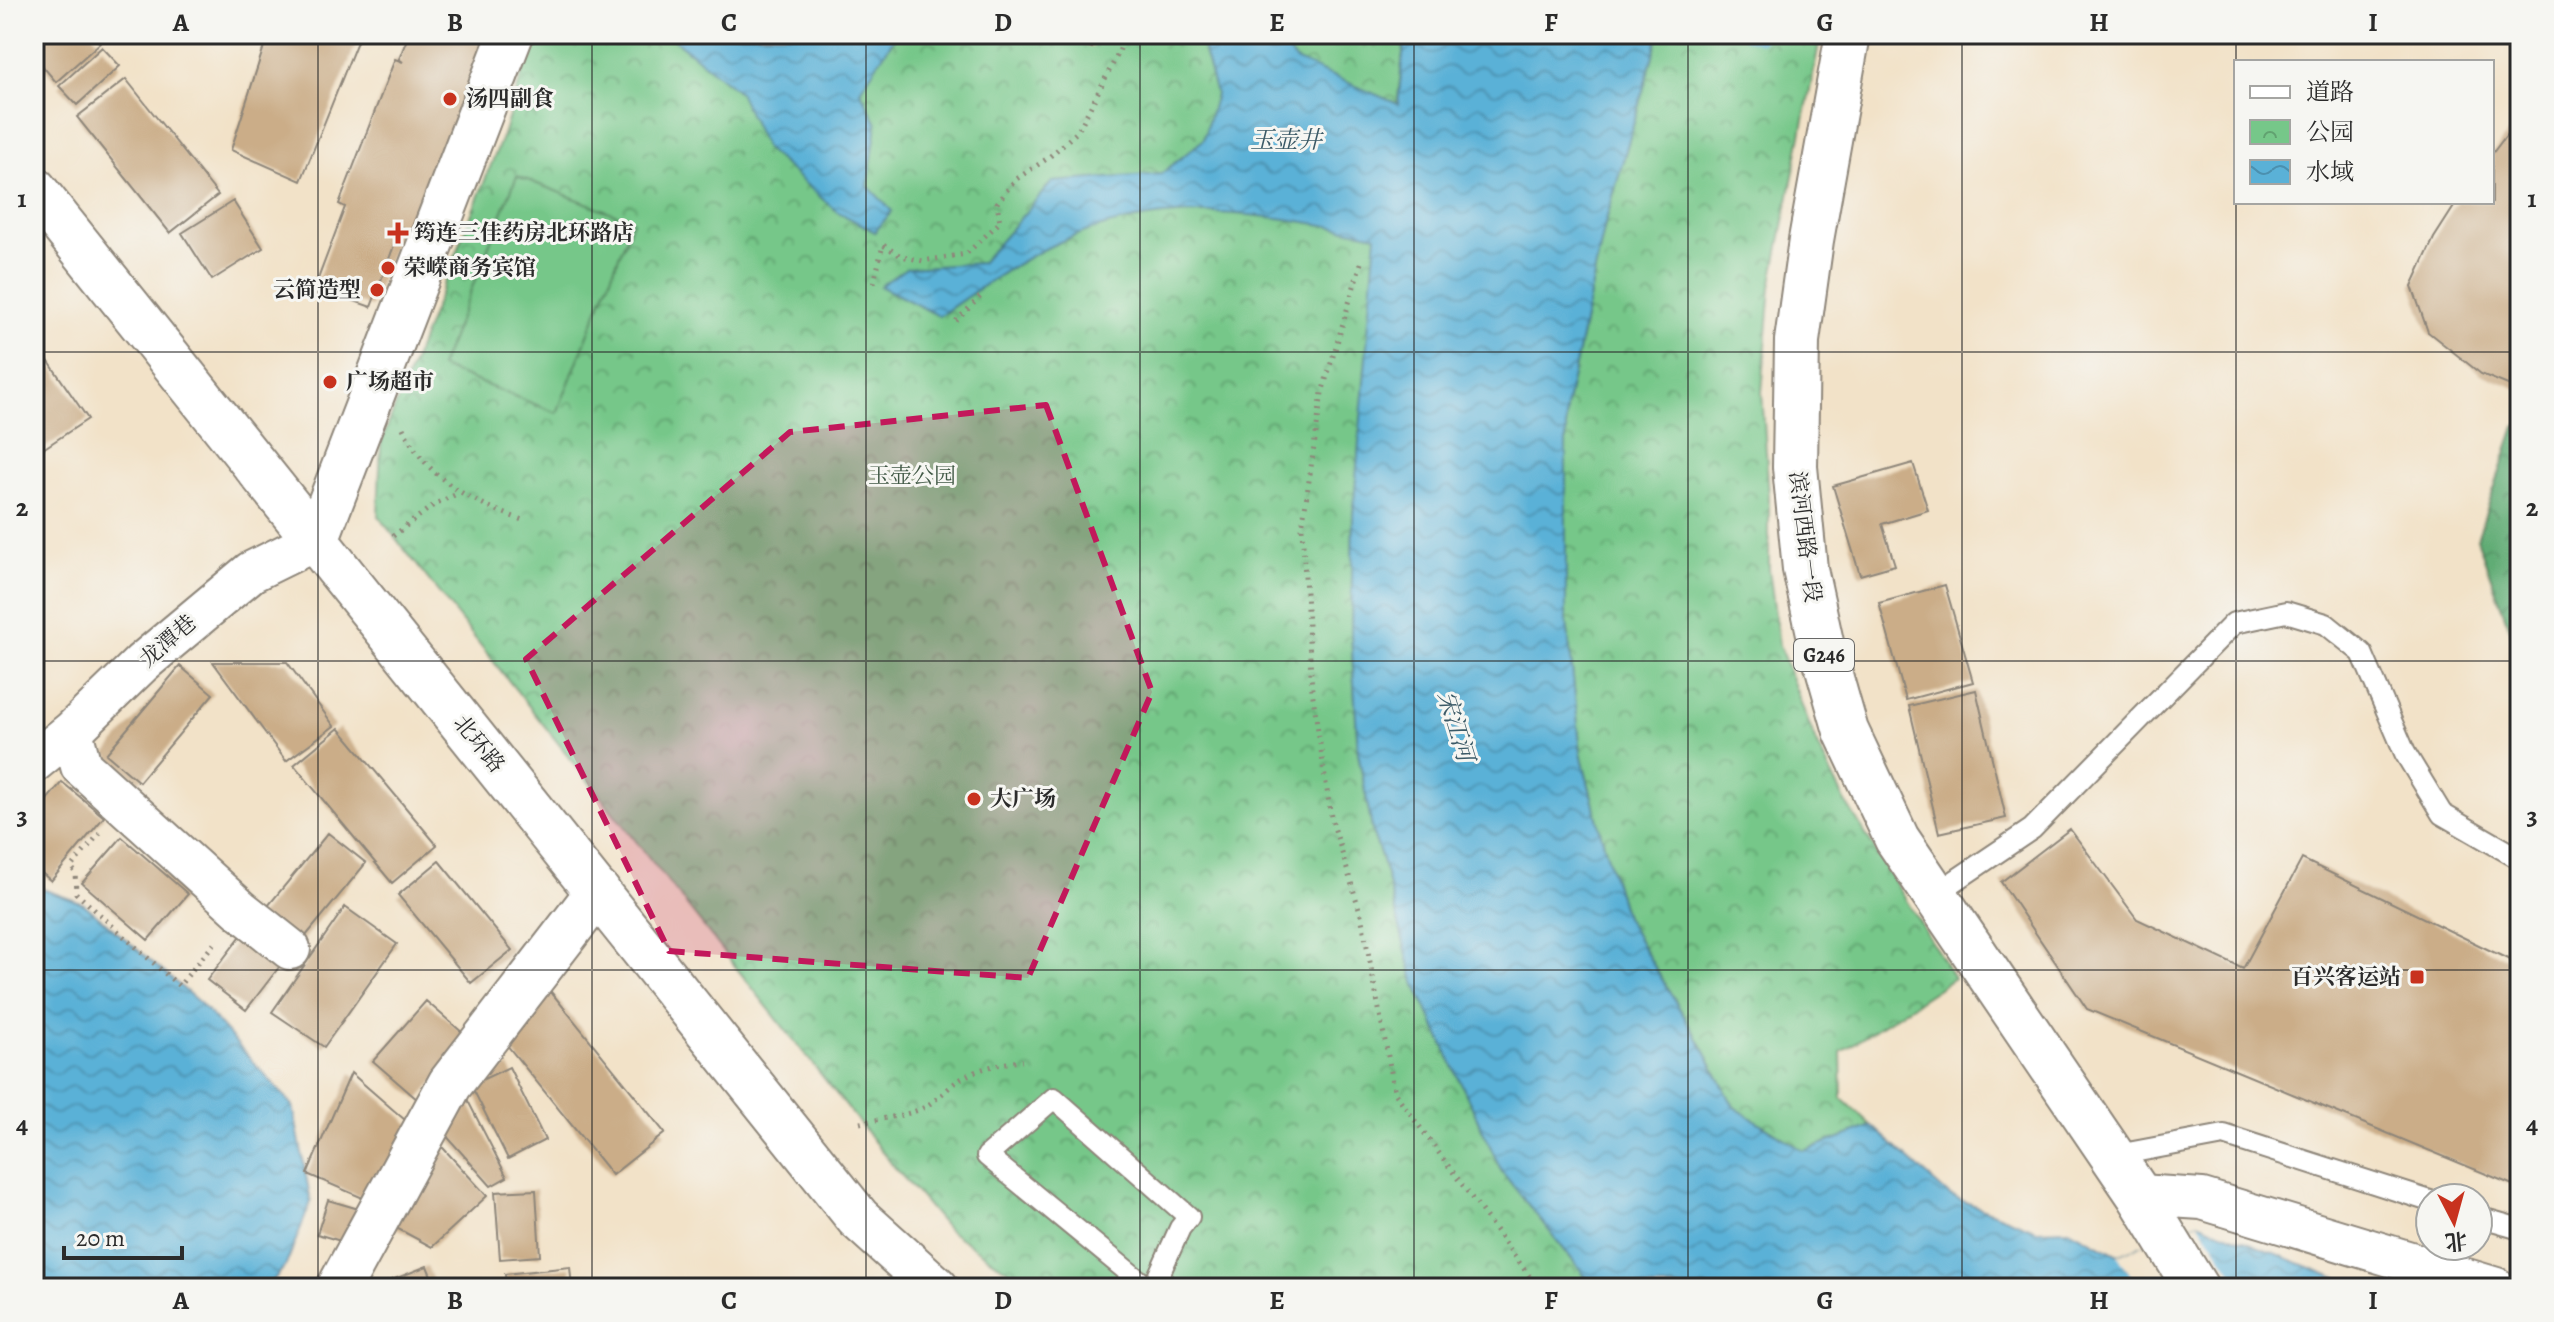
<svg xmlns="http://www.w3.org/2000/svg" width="2554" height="1322" font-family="Alegreya,'Noto Serif SC',serif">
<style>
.forest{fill:url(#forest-crowns);stroke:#466c50;stroke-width:2}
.park{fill:url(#park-crowns);stroke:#50795a;stroke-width:2}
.pitch{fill:#76c789;stroke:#50795a;stroke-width:2}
.water{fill:url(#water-waves);stroke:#426e81;stroke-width:2}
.pier{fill:#f2e2c8}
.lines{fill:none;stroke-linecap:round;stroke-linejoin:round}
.stream{stroke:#5ab1d7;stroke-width:12}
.building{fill:#cbad88}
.service-casing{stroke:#8e867a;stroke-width:24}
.minor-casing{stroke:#8e867a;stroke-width:44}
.tertiary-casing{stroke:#8e867a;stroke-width:48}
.primary-casing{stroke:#8e867a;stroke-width:48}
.trunk-casing{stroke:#8e867a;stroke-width:48}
.path{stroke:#8e867a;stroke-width:5;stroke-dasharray:2 6;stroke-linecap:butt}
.service{stroke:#fff;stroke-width:20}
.minor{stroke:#fff;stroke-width:40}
.tertiary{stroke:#fff;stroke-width:44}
.primary{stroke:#fff;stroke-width:44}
.trunk{stroke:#fff;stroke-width:44}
.marked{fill:#c2185b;fill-opacity:0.2;stroke:#c2185b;stroke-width:6;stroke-dasharray:16 10;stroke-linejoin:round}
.grid{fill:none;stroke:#2b2b2b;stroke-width:2;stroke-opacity:0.55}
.poi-dot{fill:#c8321e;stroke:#f6f6f2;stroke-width:3}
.labels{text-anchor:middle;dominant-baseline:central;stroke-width:6;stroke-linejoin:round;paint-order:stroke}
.shield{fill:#f6f6f2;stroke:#686867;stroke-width:2}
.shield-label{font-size:20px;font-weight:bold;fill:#2b2b2b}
.poi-label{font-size:22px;font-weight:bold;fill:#2b2b2b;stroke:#f6f6f2;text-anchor:start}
.park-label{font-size:22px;fill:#425a47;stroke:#f6f6f2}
.street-label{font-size:22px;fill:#2b2b2b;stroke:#f6f6f2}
.water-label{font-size:24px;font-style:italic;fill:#3b5a67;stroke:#f6f6f2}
.neatline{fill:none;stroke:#2b2b2b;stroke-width:3}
.grid-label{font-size:26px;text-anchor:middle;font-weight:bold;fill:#2b2b2b}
</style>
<defs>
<pattern id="forest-crowns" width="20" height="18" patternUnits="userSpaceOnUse" patternTransform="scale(2)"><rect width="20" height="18" fill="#60ac75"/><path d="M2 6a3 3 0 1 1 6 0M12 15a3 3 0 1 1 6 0" fill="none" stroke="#4f8c60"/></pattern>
<pattern id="park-crowns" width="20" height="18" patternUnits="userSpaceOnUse" patternTransform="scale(2)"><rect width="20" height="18" fill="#76c789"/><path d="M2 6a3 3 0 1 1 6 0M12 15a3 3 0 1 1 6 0" fill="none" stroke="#61a270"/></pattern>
<pattern id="water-waves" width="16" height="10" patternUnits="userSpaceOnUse" patternTransform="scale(2)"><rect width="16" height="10" fill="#5ab1d7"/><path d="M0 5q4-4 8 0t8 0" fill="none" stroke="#4b90af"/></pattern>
</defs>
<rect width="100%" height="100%" fill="#f6f6f2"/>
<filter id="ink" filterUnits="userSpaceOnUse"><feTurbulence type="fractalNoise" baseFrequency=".0125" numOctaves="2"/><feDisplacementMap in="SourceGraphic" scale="16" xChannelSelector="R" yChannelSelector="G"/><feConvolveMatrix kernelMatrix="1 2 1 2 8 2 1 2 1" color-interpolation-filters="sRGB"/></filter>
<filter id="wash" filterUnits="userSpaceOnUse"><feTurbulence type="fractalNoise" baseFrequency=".006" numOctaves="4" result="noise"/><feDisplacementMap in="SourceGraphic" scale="32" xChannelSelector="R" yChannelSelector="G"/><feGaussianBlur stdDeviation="1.8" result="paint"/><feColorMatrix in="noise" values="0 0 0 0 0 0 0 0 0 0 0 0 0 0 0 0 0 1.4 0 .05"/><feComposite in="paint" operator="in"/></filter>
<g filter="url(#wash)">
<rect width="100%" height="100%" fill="#f2e2c8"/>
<path class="forest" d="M 2520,424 L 2520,658 L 2477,539 L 2515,427 Z"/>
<path class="park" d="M 535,34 L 1405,34 L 1353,515 L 1351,633 L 1358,752 L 1373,834 L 1381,856 L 1414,981 L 1502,1172 L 1595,1288 L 1034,1288 L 948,1230 L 892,1164 L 378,516 L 381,443 L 504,132 Z
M 1659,34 L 1821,34 L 1771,287 L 1762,392 L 1769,497 L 1769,569 L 1779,645 L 1817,745 L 1845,801 L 1954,978 L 1841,1052 L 1842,1098 L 1872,1126 L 1804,1151 L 1734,1107 L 1703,1048 L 1625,917 L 1601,834 L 1581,753 L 1566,612 L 1566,408 L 1605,224 Z"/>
<path class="pitch" d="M 517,176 L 633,221 L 557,413 L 440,367 Z"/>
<path class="water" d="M 667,34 L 897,34 L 860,90 L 877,124 L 868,186 L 892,211 L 875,232 L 836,211 L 765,148 L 739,92 Z
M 1199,34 L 1276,34 L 1295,60 L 1398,104 L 1405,34 L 1659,34 L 1605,224 L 1566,408 L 1566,612 L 1581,753 L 1601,834 L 1625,917 L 1703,1048 L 1734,1107 L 1804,1151 L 1872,1126 L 1950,1196 L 2037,1230 L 2069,1229 L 2118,1255 L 2198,1222 L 2331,1276 L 2369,1288 L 1595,1288 L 1502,1172 L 1414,981 L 1381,856 L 1373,834 L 1358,752 L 1351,633 L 1353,515 L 1376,235 C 1266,213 1159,195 1053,245 C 1012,264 976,291 939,316 L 880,286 L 906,268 L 981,263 L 1052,182 L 1161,174 L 1203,140 L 1216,94 Z
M 34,886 L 84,904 L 201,1004 L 293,1106 L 311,1202 L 286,1265 L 267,1288 L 34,1288 Z"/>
<path class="pier" d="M 2198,1222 L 2243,1288 L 2139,1288 L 2118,1255 Z"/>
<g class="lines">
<path class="stream" d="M 1747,34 L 1759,37"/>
</g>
<g id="blocks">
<path class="building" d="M 34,34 L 92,34 L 100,43 L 56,82 L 34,56 Z
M 268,34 L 360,34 L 301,181 L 231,150 Z
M 409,34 L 489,34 L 411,232 L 401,227 L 371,307 L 315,287 L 345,207 L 339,204 L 395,59 L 403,62 L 399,59 Z
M 1056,34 L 1097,34 L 1092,48 Z
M 102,47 L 120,66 L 77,105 L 59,86 Z
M 126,79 L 218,195 L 170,233 L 77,117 Z
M 2520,117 L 2520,390 L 2481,374 L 2428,332 L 2412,286 L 2434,238 L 2457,202 L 2492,202 L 2492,154 Z
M 233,201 L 263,248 L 212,280 L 182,233 Z
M 34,340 L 88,419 L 34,455 Z
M 1913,463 L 1928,510 L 1882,524 L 1895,565 L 1860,575 L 1833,486 Z
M 1945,585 L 1973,682 L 1906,700 L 1879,603 Z
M 213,662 L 287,662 L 334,726 L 286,761 Z
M 180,666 L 213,694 L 139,782 L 106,754 Z
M 1976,690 L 2006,818 L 1939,833 L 1909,706 Z
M 339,728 L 437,845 L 392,883 L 294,765 Z
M 62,782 L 104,817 L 51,881 L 34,866 L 34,815 Z
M 2070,829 L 2137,919 L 2243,969 L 2302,859 L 2520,965 L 2520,1188 L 2087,1009 L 2001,882 Z
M 328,833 L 366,863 L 296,948 L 258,918 Z
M 122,837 L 188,894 L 148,940 L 82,883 Z
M 439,861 L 512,950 L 471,983 L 398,895 Z
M 345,907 L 397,944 L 324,1047 L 272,1012 Z
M 247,928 L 286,958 L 246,1010 L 207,980 Z
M 551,992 L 665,1133 L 612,1175 L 498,1034 Z
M 426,1001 L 471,1040 L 418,1100 L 373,1061 Z
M 509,1067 L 545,1140 L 508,1159 L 471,1085 Z
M 351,1073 L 413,1127 L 379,1205 L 307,1174 Z
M 465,1095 L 507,1177 L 491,1186 L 435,1123 Z
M 433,1137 L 487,1196 L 432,1247 L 387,1223 Z
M 536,1190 L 540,1256 L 500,1259 L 495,1192 Z
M 328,1200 L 362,1210 L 351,1244 L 317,1234 Z
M 427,1266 L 436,1288 L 372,1288 Z
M 570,1267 L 572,1288 L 506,1288 L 505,1274 Z"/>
</g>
</g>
<g filter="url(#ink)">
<use href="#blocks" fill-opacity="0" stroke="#8e867a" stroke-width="2"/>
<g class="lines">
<g class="service-casing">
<path id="service" d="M 1934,895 L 2032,829 L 2234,623 L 2286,612 L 2326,624 L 2362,653 L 2405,753 L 2442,814 L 2520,859
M 2112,1156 L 2224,1135 L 2430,1201
M 2478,1217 L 2520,1229
M 1148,1288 L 987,1156 L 1054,1098 L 1189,1217 L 1180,1228 L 1153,1288"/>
</g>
<g class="minor-casing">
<path id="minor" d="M 72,731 L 81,766 L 242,911 L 290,949
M 34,762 L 72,731 L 142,663 L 251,572 L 316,540
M 2139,1195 L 2202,1199 L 2496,1288"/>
</g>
<g class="tertiary-casing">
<path id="tertiary" d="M 316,540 L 511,34
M 339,1288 L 450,1084 L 598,892"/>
</g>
<g class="primary-casing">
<path id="primary" d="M 34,189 L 858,1218 L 936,1288"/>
</g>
<g class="trunk-casing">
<path id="trunk" d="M 1848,34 L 1811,240 L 1797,341 L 1795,467 L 1805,569 L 1822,647 L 1846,731 L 1897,839 L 2139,1195 L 2196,1288"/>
</g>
<path class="path" d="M 1361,263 L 1322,393 L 1302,528 L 1312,690 L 1331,817 L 1361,915 L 1395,1093 L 1538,1288
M 874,283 L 883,245 L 901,256 L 923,261 L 966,254 L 1000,222 L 997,203 L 1015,180 L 1048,158 L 1078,131 L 1119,52 L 1125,34
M 956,321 L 981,296
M 403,428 C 428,481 472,502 525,521
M 393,536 L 435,504 L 459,493
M 100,833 L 71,867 L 75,872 L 76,893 L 179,986 L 217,940
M 860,1123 C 878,1119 905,1116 921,1109 C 935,1102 944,1091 956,1082 C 974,1069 1001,1063 1022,1061"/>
<use href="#service" class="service"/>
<use href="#minor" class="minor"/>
<use href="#tertiary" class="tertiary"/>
<use href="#primary" class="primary"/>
<use href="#trunk" class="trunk"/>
</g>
</g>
<path class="marked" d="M 1046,405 L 1152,692 L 1028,978 L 669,951 L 526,659 L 790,432 Z"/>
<path class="grid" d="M 318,34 L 318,1288M 592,34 L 592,1288M 866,34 L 866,1288M 1140,34 L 1140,1288M 1414,34 L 1414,1288M 1688,34 L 1688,1288M 1962,34 L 1962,1288M 2236,34 L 2236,62M 2236,62 L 2236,202M 2236,202 L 2236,1288M 34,352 L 2520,352M 34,661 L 2520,661M 34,970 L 2520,970"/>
<g class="poi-dot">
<circle cx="450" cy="99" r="8"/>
<path d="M394 221h8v8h8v8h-8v8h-8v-8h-8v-8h8z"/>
<circle cx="388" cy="268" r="8"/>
<circle cx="377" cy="290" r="8"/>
<circle cx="330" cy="382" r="8"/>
<circle cx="974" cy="799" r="8"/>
<rect x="2409" y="969" width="16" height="16" rx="4"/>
</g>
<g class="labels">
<rect class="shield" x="1794" y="639" width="60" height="32" rx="6"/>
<g class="shield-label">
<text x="1824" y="655">G246</text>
</g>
<g class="poi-label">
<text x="466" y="99">汤四副食</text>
<text x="414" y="233">筠连三佳药房北环路店</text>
<text x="404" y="268">荣嵘商务宾馆</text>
<text x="361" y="290" text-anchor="end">云简造型</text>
<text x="346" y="382">广场超市</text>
<text x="990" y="799">大广场</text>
<text x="2401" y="977" text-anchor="end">百兴客运站</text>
</g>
<g class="park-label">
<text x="912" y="476">玉壶公园</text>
</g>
<g class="street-label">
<text transform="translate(1805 537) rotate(83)">滨河西路一段</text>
<text transform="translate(168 641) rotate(-41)">龙潭巷</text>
<text transform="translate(479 744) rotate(51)">北环路</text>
</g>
<g class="water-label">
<text x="1286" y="140">玉壶井</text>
<text transform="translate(1456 726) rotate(73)">宋江河</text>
</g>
</g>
<rect width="2554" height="1322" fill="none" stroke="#f6f6f2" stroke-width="88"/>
<rect x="2234" y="60" width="260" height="144" fill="#f6f6f2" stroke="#a5a5a2" stroke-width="2"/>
<rect x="2250" y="86" width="40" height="12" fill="#ffffff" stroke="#a5a5a2" stroke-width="2"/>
<text x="2306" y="100" font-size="24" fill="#2b2b2b">道路</text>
<rect x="2250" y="120" width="40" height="24" fill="url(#park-crowns)" stroke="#a5a5a2" stroke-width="2"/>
<text x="2306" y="140" font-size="24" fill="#2b2b2b">公园</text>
<rect x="2250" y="160" width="40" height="24" fill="url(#water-waves)" stroke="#a5a5a2" stroke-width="2"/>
<text x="2306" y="180" font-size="24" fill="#2b2b2b">水域</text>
<g transform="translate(2454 1222) rotate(174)"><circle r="38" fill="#f6f6f2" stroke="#a5a5a2" stroke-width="2"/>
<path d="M0-6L14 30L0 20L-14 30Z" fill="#c8321e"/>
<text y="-12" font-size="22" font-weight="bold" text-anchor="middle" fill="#2b2b2b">北</text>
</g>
<path d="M64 1246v12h118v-12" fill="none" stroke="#2b2b2b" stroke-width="4"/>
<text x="76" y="1246" font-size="24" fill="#2b2b2b" stroke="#f6f6f2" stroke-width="6" paint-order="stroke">20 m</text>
<rect x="44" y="44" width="2466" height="1234" class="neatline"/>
<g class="grid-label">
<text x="181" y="31">A</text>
<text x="455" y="31">B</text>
<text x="729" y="31">C</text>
<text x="1003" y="31">D</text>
<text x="1277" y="31">E</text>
<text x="1551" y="31">F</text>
<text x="1825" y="31">G</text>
<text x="2099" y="31">H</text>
<text x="2373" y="31">I</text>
<text x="22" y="207">1</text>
<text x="2532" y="207">1</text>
<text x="22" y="516">2</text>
<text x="2532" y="516">2</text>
<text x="22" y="824">3</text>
<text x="2532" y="824">3</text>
<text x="22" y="1133">4</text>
<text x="2532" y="1133">4</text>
<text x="181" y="1309">A</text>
<text x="455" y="1309">B</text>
<text x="729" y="1309">C</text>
<text x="1003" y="1309">D</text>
<text x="1277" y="1309">E</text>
<text x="1551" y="1309">F</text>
<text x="1825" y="1309">G</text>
<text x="2099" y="1309">H</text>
<text x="2373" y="1309">I</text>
</g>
</svg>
